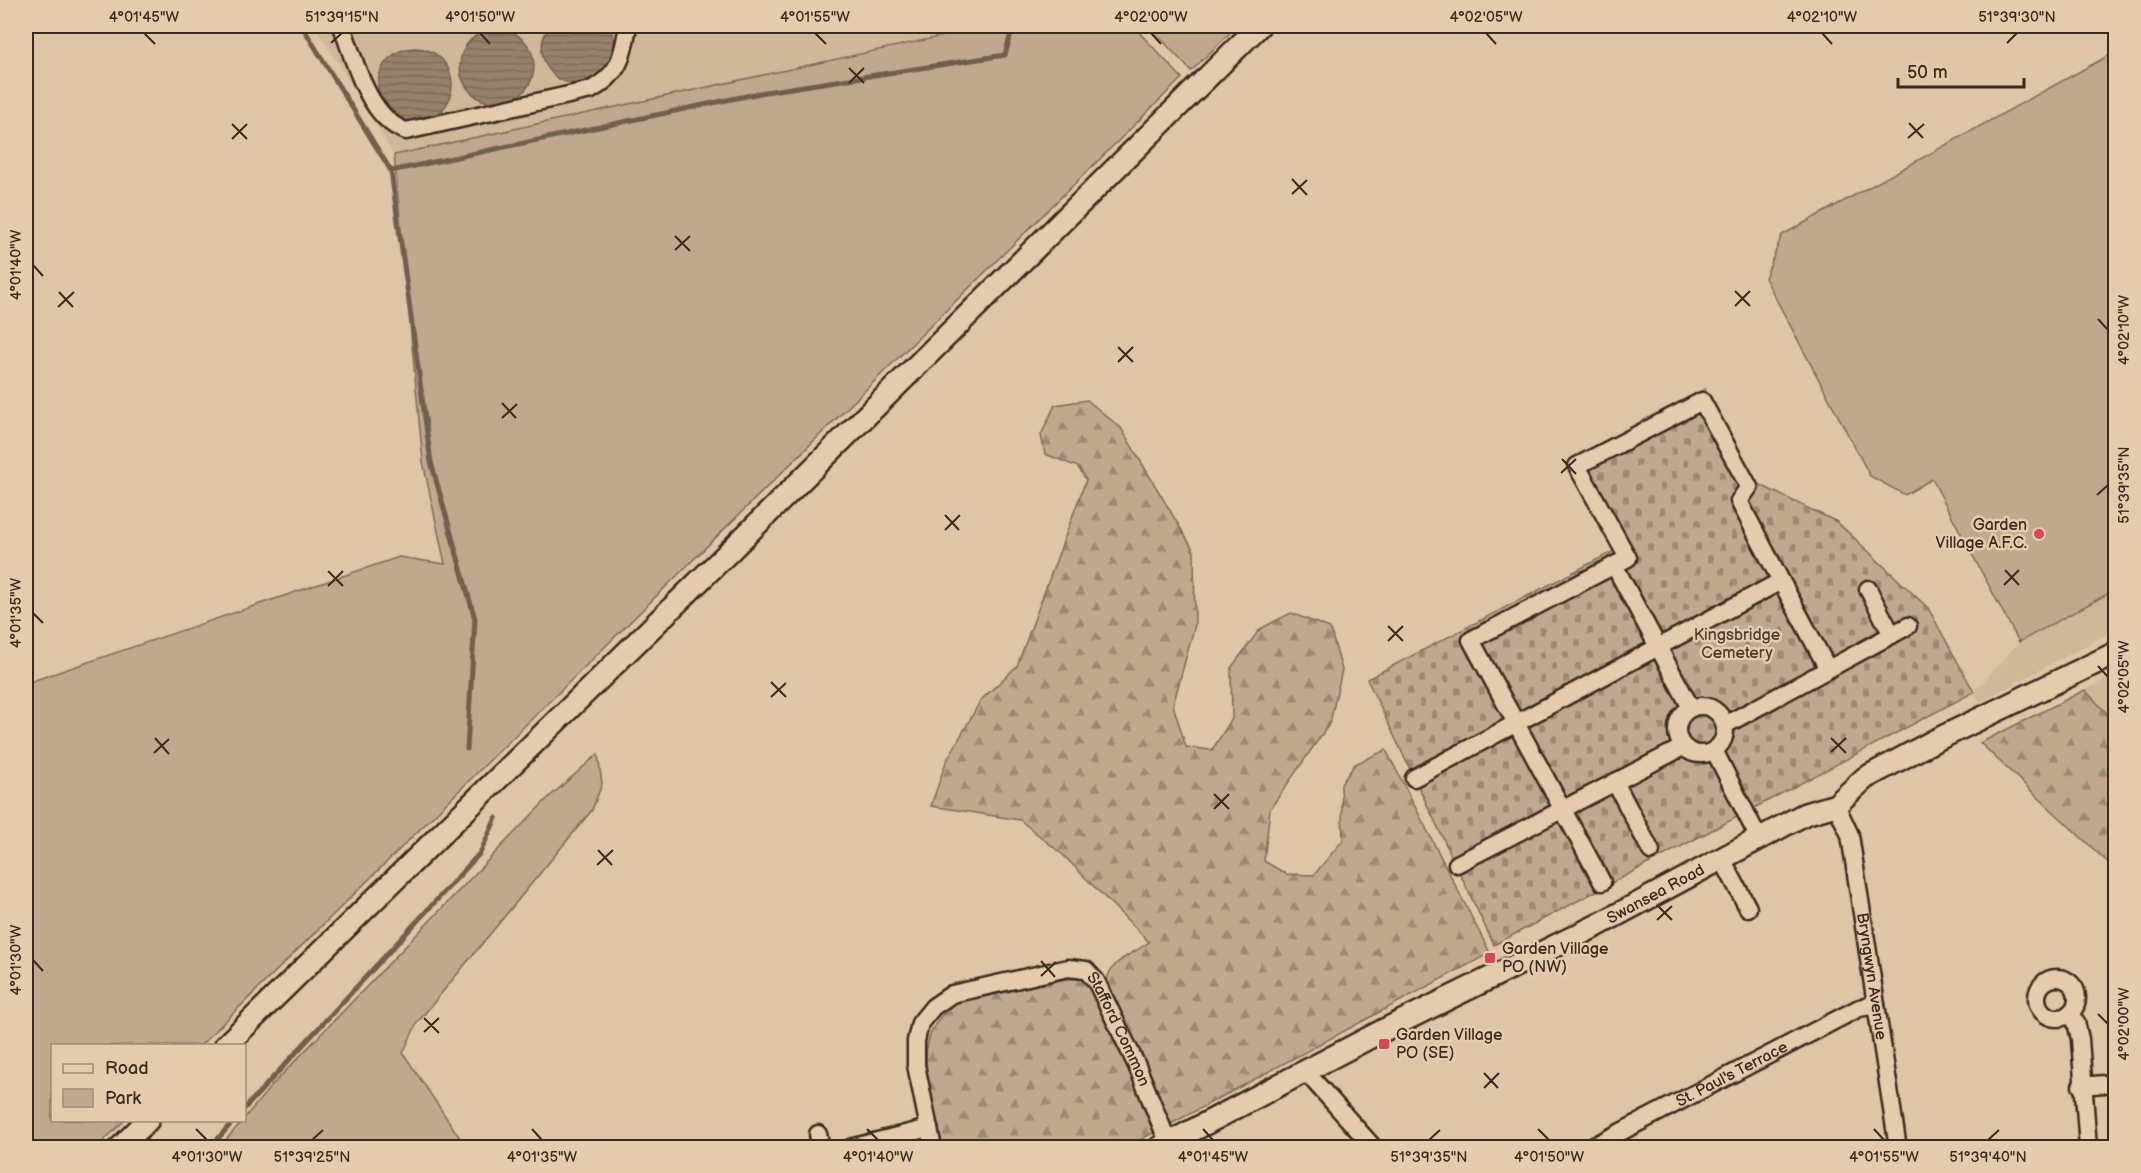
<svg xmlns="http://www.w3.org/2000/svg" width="2141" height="1173" font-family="'Balsamiq Sans',sans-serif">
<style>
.built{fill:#cfb79a}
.green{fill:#c0a88e;stroke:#7e6956;stroke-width:1.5}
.forest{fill:url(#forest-firs);stroke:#7e6956;stroke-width:1.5}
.cemetery{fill:url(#cemetery-stones);stroke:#7e6956;stroke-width:1.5}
.water{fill:url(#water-rules);stroke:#725e4c;stroke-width:1.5}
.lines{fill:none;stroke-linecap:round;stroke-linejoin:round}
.stream{stroke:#725e4c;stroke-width:5}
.minor-casing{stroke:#3b2a1e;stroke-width:21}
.major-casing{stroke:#3b2a1e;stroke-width:26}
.minor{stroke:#e5cbad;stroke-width:16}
.major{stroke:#e5cbad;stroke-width:21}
.ticks{fill:none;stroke:#3b2a1e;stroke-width:2}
.poi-dot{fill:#d1495b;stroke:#e5cbad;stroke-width:2}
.labels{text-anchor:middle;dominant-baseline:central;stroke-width:5;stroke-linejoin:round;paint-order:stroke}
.poi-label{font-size:16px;fill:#3b2a1e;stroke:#e5cbad;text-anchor:start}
.park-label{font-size:16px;fill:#4f3d2f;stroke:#e5cbad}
.street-label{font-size:16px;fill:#3b2a1e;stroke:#e5cbad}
.neatline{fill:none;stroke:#3b2a1e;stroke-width:2}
.ticks-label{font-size:15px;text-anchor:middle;fill:#3b2a1e}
</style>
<defs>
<pattern id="forest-firs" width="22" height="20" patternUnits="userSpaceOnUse" patternTransform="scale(1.5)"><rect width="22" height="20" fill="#c0a88e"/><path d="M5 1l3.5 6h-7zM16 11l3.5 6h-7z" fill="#9d8973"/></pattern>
<pattern id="cemetery-stones" width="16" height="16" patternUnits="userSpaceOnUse" patternTransform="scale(1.5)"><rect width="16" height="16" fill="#c0a88e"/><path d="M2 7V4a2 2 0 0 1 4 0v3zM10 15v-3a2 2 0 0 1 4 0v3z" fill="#9d8973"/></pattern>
<pattern id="water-rules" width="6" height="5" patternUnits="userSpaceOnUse" patternTransform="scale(1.5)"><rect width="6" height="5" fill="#97816b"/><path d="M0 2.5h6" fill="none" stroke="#7c6a57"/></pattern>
</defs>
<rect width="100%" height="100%" fill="#dec5a7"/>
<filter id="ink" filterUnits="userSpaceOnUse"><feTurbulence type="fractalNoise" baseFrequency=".0167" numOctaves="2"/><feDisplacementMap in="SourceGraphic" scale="12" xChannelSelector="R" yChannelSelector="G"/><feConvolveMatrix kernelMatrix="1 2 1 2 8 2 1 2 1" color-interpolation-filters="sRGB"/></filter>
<g filter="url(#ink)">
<path class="built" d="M 315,26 L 962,26 L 962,32 L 394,155 Z
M 2115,590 L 2115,630 L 1980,702 L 1974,692 L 2019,642 Z
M 2115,674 L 2115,722 L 2085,690 Z"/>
<path class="green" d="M 962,26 L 1133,26 L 1182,78 L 201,1045 L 52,1046 L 52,1120 L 124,1121 L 97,1147 L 26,1147 L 26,683 L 399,557 L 445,564 L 423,462 L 394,155 L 962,32 Z
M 1149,26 L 1237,26 L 1191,71 Z
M 2115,52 L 2115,590 L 2019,642 L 1932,479 L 1905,495 L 1870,476 L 1765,278 L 1782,235 Z
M 598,754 L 602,784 L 592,810 L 417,1023 L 403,1053 L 466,1147 L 220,1147 L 273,1084 L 547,799 Z"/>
<path class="forest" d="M 1087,400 L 1121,428 L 1194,551 L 1195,625 L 1173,705 L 1186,747 L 1212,750 L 1232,719 L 1231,668 L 1260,629 L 1291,613 L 1330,628 L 1342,670 L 1330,723 L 1270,809 L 1264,861 L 1286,874 L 1314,875 L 1343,840 L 1341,784 L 1355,764 L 1386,750 L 1490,953 L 1169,1125 L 1107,982 C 1108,961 1134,954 1149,942 L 1063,855 L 1020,820 L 931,806 L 946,762 L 981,700 L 1017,666 L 1086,480 L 1078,467 L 1045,454 L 1041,435 L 1055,405 Z
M 2085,690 L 2115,722 L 2115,869 L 1980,743 Z
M 1066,979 L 1081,979 L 1092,985 L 1159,1130 L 1126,1147 L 943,1147 C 932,1098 903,1031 961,1001 Z"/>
<path class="cemetery" d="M 1705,389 L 1756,483 L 1837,522 L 1928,608 L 1974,692 L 1494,945 L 1367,679 L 1616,550 L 1567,466 Z"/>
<path class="water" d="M 549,26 L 608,26 C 636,66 571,109 546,65 C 539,52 542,38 549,26 Z
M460 66a37 37 0 1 1 74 0a37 37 0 1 1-74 0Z
M378 85a37 37 0 1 1 74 0a37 37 0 1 1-74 0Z"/>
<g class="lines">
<path class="stream" d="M 302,26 L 391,171 L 431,462 L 475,619 L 467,749
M 391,171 L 765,92 L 1005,55 L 1013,26
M 244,1109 L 480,853 L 496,818
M 210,1148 L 234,1120"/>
<g class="minor-casing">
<g id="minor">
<path d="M 342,26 C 354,60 369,119 406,131 L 591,90 C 621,73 622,57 628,26"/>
<path d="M 1614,565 L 1691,708"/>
<path d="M 1868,589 L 1892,635"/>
<circle cx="1701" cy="730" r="24"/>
<path d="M 1725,725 L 1908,626"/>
<path d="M 1714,750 L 1758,837"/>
<path d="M 1414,778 L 1781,581 L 1828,669"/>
<path d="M 1615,782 L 1651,851"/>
<path id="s1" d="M 1836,805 L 1850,835 L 1898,1148"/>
<path d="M 1721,857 L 1748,908"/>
<path d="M 1457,864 L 1683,747"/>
<path d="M 1602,882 L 1471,640 L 1628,558 L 1577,466 L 1702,401 L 1749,487 L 1739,501 L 1781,581"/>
<circle cx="2057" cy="998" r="20"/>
<path d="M 2069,1014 L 2076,1022 L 2080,1039 L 2088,1148"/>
<path d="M 1306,1072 L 1374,1148"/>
<path d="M 2081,1086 L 2116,1083"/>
<path d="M 818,1134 L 821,1148"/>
<path d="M 850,1148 L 929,1128"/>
<path id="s2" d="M 933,1148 L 916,1065 L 916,1041 L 920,1023 L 933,1007 L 952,994 L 1068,968 L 1086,970 L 1096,981 L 1137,1066 L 1168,1142"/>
<path id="s3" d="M 1590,1148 L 1859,1008 L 1876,1005"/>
</g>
</g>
<g class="major-casing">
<g id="major">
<path d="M 225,1046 L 740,541 L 1259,26"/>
<path d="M 120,1148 L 148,1120"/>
<path id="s4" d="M 1159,1148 L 1382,1031 L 1598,925 L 1805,814 L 1836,805 L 1865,778 L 1932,742 L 2116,653"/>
</g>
</g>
<use href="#minor" class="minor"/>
<use href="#major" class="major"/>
</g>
</g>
<path class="ticks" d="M 144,33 L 155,44M 480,33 L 490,44M 815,33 L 826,44M 1151,33 L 1161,44M 1486,33 L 1496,44M 1822,33 L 1832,44M 331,43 L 342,33M 2007,43 L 2017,33M 849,68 L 864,83M 849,83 L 864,68M 1909,123 L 1923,138M 232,124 L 247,139M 1908,138 L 1924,124M 232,139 L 247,124M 1292,179 L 1307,195M 1292,194 L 1307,180M 675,236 L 690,251M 675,250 L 690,236M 33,265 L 43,276M 1735,291 L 1750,306M 59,292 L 73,307M 1735,306 L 1750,291M 58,307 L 74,292M 2098,319 L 2108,330M 1118,347 L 1133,362M 1118,362 L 1133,347M 502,403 L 516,418M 502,418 L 517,404M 1562,459 L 1576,474M 1561,473 L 1576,459M 2097,495 L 2108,485M 945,515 L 959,530M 945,530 L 960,515M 2005,570 L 2019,585M 328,571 L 343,586M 2004,585 L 2019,570M 328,586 L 343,571M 33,613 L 43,623M 1388,626 L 1403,641M 1388,641 L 1403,626M 2098,666 L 2108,677M 771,682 L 786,697M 771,697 L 786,683M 155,738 L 169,754M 1831,738 L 1846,753M 1831,752 L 1846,738M 154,753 L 169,739M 1214,794 L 1229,809M 1214,809 L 1229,794M 598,850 L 612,865M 597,865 L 613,850M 1657,905 L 1672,920M 1657,920 L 1672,906M 33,960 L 43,971M 1041,961 L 1055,977M 1041,976 L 1056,962M 2098,1014 L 2108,1024M 424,1018 L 439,1033M 424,1032 L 439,1018M 1484,1073 L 1498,1088M 1484,1088 L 1499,1073M 196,1129 L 207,1140M 532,1129 L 542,1140M 867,1129 L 878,1140M 1203,1129 L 1213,1140M 1538,1129 L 1549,1140M 1874,1129 L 1884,1140M 312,1140 L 323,1130M 1429,1140 L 1440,1130M 1988,1140 L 1999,1130"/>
<g class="poi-dot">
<circle cx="2039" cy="534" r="6"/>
<rect x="1484" y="952" width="12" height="12" rx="3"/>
<rect x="1378" y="1038" width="12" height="12" rx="3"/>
</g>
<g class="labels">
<g class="poi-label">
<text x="2027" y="525" text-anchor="end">Garden<tspan x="2027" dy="18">Village A.F.C.</tspan></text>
<text x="1502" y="949">Garden Village<tspan x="1502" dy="18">PO (NW)</tspan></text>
<text x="1396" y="1035">Garden Village<tspan x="1396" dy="18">PO (SE)</tspan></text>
</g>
<g class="park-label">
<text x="1737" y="635">Kingsbridge<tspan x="1737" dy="18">Cemetery</tspan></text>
</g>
<g class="street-label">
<text stroke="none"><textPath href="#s4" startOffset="558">Swansea Road</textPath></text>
<text stroke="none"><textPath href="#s1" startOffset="176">Bryngwyn Avenue</textPath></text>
<text stroke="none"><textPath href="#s2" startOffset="376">Stafford Common</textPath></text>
<text stroke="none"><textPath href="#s3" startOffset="160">St. Paul's Terrace</textPath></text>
</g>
</g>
<rect width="2141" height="1173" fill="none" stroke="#e5cbad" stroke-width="66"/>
<rect x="51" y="1044" width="195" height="78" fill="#e5cbad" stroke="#a18b74" stroke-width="1.5"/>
<rect x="63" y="1064" width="30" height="9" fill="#e5cbad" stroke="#a18b74" stroke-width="1.5"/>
<text x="105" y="1074" font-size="18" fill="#3b2a1e">Road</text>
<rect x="63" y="1089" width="30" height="18" fill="#c0a88e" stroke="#a18b74" stroke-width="1.5"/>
<text x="105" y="1104" font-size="18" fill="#3b2a1e">Park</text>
<path d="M1898 78v9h126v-9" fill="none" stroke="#3b2a1e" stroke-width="3"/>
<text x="1907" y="78" font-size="18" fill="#3b2a1e" stroke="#e5cbad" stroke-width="4.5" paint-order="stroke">50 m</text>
<rect x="33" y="33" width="2075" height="1107" class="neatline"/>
<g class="ticks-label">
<text x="144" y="22">4°01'45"W</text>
<text x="342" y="22">51°39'15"N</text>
<text x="480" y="22">4°01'50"W</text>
<text x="815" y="22">4°01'55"W</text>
<text x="1151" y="22">4°02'00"W</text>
<text x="1486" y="22">4°02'05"W</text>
<text x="1822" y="22">4°02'10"W</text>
<text x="2017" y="22">51°39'30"N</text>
<text transform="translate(16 265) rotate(-90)" y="5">4°01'40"W</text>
<text transform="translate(2124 330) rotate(-90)" y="5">4°02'10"W</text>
<text transform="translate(2124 485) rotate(-90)" y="5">51°39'35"N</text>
<text transform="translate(16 613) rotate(-90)" y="5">4°01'35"W</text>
<text transform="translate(2124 677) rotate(-90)" y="5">4°02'05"W</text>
<text transform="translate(16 960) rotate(-90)" y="5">4°01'30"W</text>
<text transform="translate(2124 1024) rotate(-90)" y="5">4°02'00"W</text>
<text x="207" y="1162">4°01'30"W</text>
<text x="312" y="1162">51°39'25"N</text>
<text x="542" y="1162">4°01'35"W</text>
<text x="878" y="1162">4°01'40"W</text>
<text x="1213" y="1162">4°01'45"W</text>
<text x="1429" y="1162">51°39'35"N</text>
<text x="1549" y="1162">4°01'50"W</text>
<text x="1884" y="1162">4°01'55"W</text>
<text x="1988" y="1162">51°39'40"N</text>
</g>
</svg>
